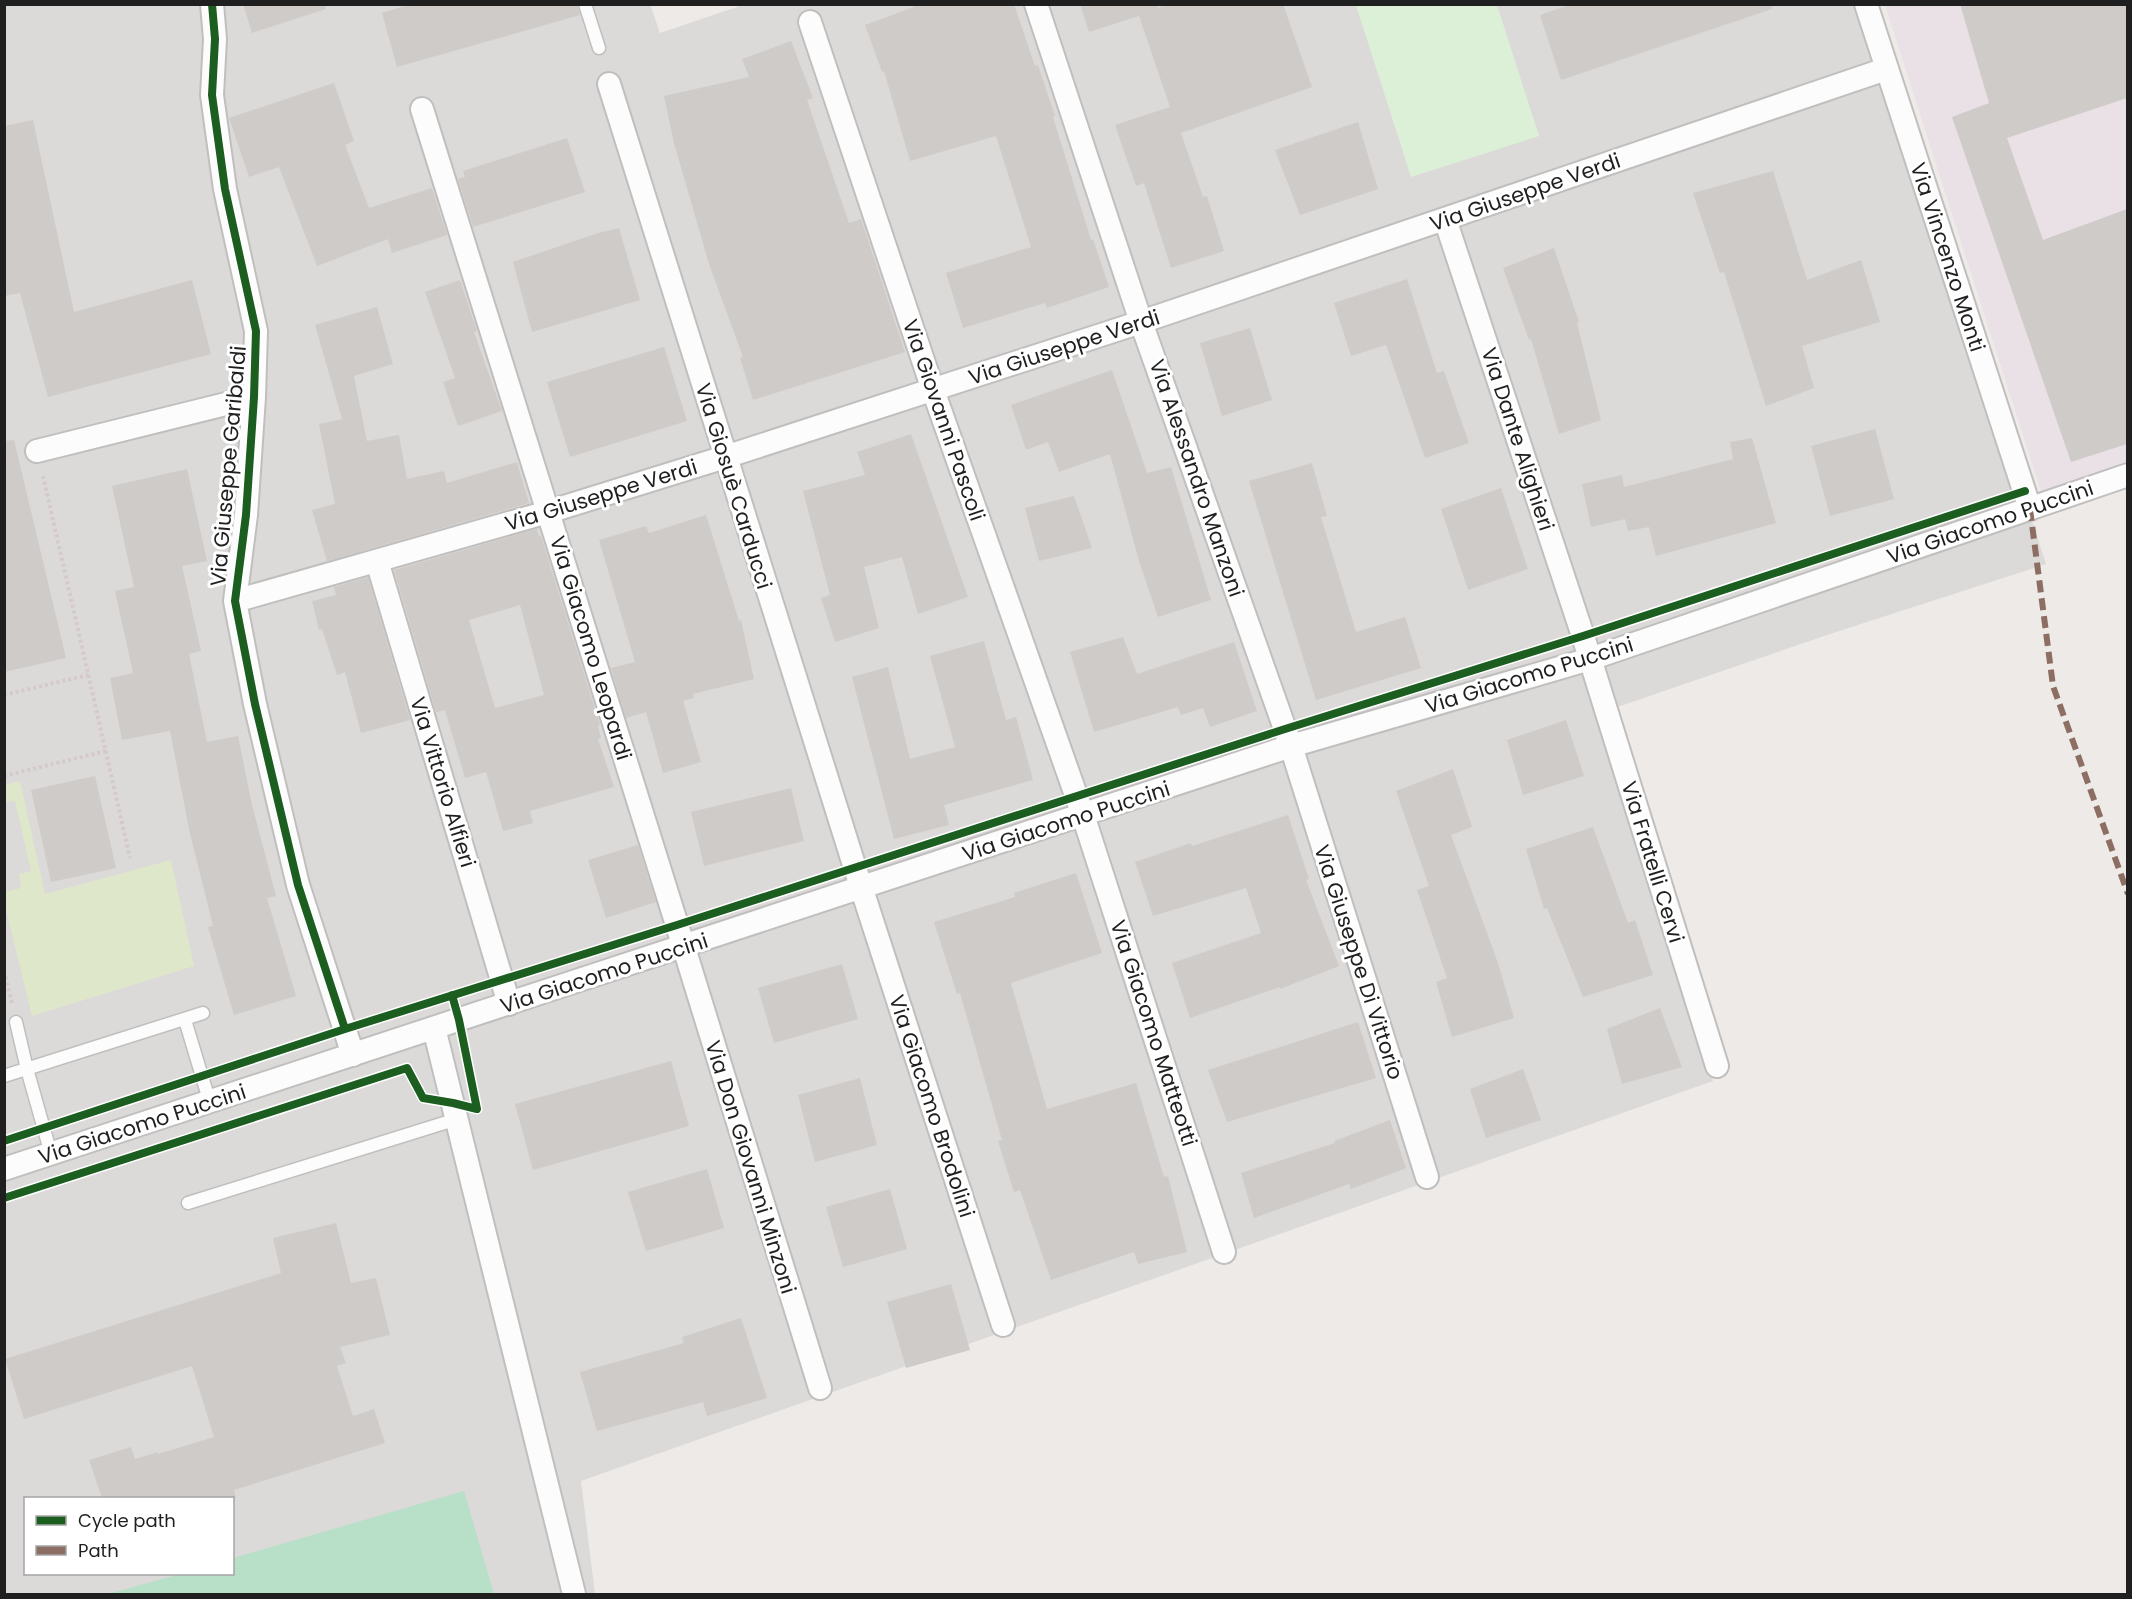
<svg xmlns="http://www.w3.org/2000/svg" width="2132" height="1599" font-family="Poppins,sans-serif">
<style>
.residential{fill:#dcdad9;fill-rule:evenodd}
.industrial{fill:#eae1e7}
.religious{fill:#dbdad9}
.grass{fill:#dfe7ca}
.park{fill:#dbf0d6}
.pitch{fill:#b8dfc7}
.building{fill:#cecbc9;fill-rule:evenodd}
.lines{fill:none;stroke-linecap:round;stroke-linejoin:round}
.service-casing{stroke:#c0bfbe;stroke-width:15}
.minor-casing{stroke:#c0bfbe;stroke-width:26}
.path{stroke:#d5c9c9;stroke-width:4;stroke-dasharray:3 3;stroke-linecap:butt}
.service{stroke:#fcfcfc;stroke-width:12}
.minor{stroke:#fcfcfc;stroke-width:22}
.quiet{stroke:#8d6e63;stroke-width:6;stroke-dasharray:12 6;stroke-linecap:butt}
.cycleway-casing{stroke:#fff;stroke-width:11}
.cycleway{stroke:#1b5e20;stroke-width:8}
.labels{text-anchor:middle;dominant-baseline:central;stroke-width:6;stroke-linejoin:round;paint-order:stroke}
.street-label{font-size:21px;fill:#1f1f1f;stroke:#fff}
</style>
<rect width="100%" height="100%" fill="#edeae8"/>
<path class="residential" d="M 650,4 L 660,33 L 746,4 L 1864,5 L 2046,564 L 1830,634 L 1597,714 L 1713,1081 L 581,1481 L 595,1594 L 5,1594 L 5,5 ZM 26,1498 L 232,1498 L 232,1574 L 26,1574 Z"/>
<path class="industrial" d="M 1885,5 L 2127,5 L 2127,484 L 2047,510 Z"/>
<path class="religious" d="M 2017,534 L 2026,557 L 1611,699 L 1602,668 Z
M 201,965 L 225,1061 L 5,1135 L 4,1025 Z
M 424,1082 L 432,1107 L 182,1186 L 175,1160 Z
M 97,1183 L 126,1270 L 5,1309 L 5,1213 Z"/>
<path class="grass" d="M 20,781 L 45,894 L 171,860 L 194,966 L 32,1016 L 4,902 L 5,892 L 21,888 L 19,874 L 31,871 L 15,801 L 5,802 L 5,785 Z"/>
<path class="park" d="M 1356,5 L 1497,5 L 1539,136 L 1411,177 Z"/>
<path class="pitch" d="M 464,1491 L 494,1594 L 108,1594 L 180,1574 L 232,1574 L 233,1558 Z"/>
<path class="building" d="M 243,4 L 325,4 L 326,9 L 252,33 Z
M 411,4 L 577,4 L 580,15 L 397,67 L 382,13 Z
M 922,4 L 1014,4 L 1035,66 L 1038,65 L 1055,116 L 1053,117 L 1091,240 L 1093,239 L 1109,287 L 1047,308 L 1045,303 L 963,328 L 946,273 L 1031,247 L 996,136 L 910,161 L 884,71 L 882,72 L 865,25 Z
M 1080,4 L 1157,4 L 1158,8 L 1167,4 L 1283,4 L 1312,87 L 1181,133 L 1203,197 L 1207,196 L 1224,251 L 1171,268 L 1144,183 L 1136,186 L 1115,125 L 1170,107 L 1139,16 L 1089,32 Z
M 1572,4 L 1771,4 L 1772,9 L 1561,80 L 1540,15 Z
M 1960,4 L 2127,4 L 2127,98 L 2007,138 L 2043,240 L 2127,209 L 2127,444 L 2071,462 L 1952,117 L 1989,103 Z
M 791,41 L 813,98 L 807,100 L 849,223 L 861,219 L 905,352 L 753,400 L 740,358 L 743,357 L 709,264 L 674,143 L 664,96 L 749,77 L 742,59 Z
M 334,83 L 354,141 L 345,145 L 369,208 L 432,188 L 447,235 L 392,253 L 388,239 L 317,266 L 279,167 L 249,177 L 229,118 Z
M 33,120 L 74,312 L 192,280 L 211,354 L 48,397 L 20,293 L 4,296 L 4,126 Z
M 1358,122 L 1378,189 L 1300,215 L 1275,150 Z
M 567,138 L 585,192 L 473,227 L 458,179 L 465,177 L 463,171 Z
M 1773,171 L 1807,280 L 1861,260 L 1880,322 L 1802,346 L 1814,388 L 1766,406 L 1724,272 L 1720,273 L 1693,193 Z
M 619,228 L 640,300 L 532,332 L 513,262 L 598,233 Z
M 1554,248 L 1579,322 L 1577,323 L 1601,420 L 1559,434 L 1531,339 L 1529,340 L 1503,268 Z
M 1407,279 L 1437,373 L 1444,371 L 1469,443 L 1425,458 L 1386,345 L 1351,356 L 1334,303 Z
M 460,280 L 477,331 L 474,332 L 502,411 L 458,426 L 443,382 L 455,378 L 425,292 Z
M 377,307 L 393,364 L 354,376 L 367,441 L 399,435 L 407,479 L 444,471 L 447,483 L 517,462 L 529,503 L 327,561 L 312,510 L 335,504 L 319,424 L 342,419 L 315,325 Z
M 1250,328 L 1272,400 L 1222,416 L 1200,343 Z
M 664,347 L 687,421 L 570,457 L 547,382 Z
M 1112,370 L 1147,473 L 1171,467 L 1211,600 L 1158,617 L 1139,561 L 1110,454 L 1059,472 L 1048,442 L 1026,450 L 1011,405 Z
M 1875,429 L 1894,499 L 1830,516 L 1811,446 Z
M 911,434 L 968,597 L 918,614 L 902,557 L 864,567 L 879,628 L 835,642 L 821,598 L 830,595 L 803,491 L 865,475 L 857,452 Z
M 1752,438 L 1776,523 L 1656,556 L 1649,527 L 1628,531 L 1625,519 L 1591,527 L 1582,484 L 1622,475 L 1624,487 L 1733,459 L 1730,442 Z
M 14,440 L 66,658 L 4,672 L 4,441 Z
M 1312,463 L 1327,516 L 1321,517 L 1356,632 L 1405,617 L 1421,668 L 1316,700 L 1249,481 Z
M 187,469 L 207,561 L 182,566 L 201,651 L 189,654 L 207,742 L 238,736 L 252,805 L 276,896 L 267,898 L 296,996 L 234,1015 L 208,927 L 213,926 L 190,834 L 170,731 L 122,740 L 110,678 L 133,673 L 115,591 L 134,587 L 112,486 Z
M 1501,488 L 1528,569 L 1468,590 L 1441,509 Z
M 1074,496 L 1092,548 L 1039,561 L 1025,508 Z
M 706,515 L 739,621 L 741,620 L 754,679 L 693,694 L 694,698 L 683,701 L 701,762 L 663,773 L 646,712 L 626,718 L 611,668 L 635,662 L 599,540 L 646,526 L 649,533 Z
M 537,529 L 539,536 L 541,536 L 600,725 L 598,726 L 601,738 L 598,739 L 614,787 L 530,811 L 533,823 L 503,831 L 486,772 L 465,778 L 445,710 L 436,712 L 394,570 ZM 520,605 L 544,695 L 495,708 L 469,620 Z
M 368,577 L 410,720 L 361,733 L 345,672 L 337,675 L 322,629 L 319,630 L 312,601 L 336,595 L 334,587 Z
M 1123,637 L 1137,674 L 1234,642 L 1257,711 L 1210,727 L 1203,708 L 1181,715 L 1178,707 L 1094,732 L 1070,652 Z
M 984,641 L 1006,720 L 1016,717 L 1033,780 L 944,805 L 949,825 L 894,839 L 852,677 L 888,667 L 910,759 L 955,747 L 930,656 Z
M 1566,720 L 1584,776 L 1523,795 L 1507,740 Z
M 1453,769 L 1472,827 L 1451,835 L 1498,963 L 1514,1018 L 1452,1037 L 1436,982 L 1447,978 L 1417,890 L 1429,886 L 1396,791 Z
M 95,776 L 116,868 L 51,882 L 31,790 Z
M 791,788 L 804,841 L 704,866 L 691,812 Z
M 1288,815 L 1309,879 L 1306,880 L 1339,966 L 1280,989 L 1280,987 L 1190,1018 L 1172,963 L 1261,933 L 1246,888 L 1153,916 L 1135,862 L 1191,843 L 1192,846 Z
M 1593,827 L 1628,923 L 1635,920 L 1653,975 L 1583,997 L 1547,908 L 1544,909 L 1526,849 Z
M 638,845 L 656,902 L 606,918 L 588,860 Z
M 1076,873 L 1102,953 L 1011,983 L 1047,1109 L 1136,1083 L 1164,1177 L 1168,1176 L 1187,1252 L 1138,1264 L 1134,1252 L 1051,1280 L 1020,1190 L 1014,1192 L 998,1141 L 1002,1140 L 960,993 L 957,994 L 934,922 L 1015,897 L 1014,893 Z
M 842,964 L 858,1019 L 774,1043 L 758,988 Z
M 1660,1008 L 1682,1067 L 1622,1084 L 1607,1029 Z
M 1358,1022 L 1376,1078 L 1227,1122 L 1208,1070 Z
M 671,1061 L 689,1126 L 533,1170 L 515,1104 Z
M 1523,1069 L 1541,1120 L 1486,1138 L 1470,1089 Z
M 860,1078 L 877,1145 L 815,1162 L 798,1095 Z
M 1390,1120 L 1406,1168 L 1351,1189 L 1349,1184 L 1254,1218 L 1241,1173 L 1335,1143 L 1334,1141 Z
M 707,1169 L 724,1228 L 646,1251 L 628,1192 Z
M 890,1189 L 907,1249 L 843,1267 L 826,1207 Z
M 336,1223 L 351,1283 L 376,1278 L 390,1335 L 340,1347 L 346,1363 L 337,1366 L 353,1416 L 374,1409 L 385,1443 L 234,1490 L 236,1498 L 102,1498 L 89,1460 L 131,1447 L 135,1459 L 158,1452 L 158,1454 L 214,1437 L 192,1366 L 24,1419 L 5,1359 L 281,1273 L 273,1238 Z
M 951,1284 L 970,1350 L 906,1368 L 887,1302 Z
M 741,1318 L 767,1398 L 707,1416 L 703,1402 L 597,1431 L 580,1372 L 684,1343 L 682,1337 Z"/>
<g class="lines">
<g class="service-casing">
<path id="service" d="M 585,4 L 599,48
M 185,1020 L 210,1103
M 16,1022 L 27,1069 L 51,1154
M 4,1076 L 203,1013
M 188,1203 L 457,1119"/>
</g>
<g class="minor-casing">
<path id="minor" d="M 212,4 L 215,39 L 212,95 L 225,189 L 256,331 L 254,397 L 246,515 L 235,601 L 255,704 L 298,885 L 353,1055
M 1036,4 L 1141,322 L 1291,746 L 1427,1177
M 1866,4 L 2030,509
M 810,22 L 933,390 L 1083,815 L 1224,1252
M 609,84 L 855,868 L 1003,1325
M 422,109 L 677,925 L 820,1388
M 1445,219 L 1583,636 L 1717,1066
M 37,451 L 254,397
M 377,561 L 509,1004
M 235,601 L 548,512 L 725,457 L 1141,322 L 1886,69
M 434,1028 L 574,1594
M 4,1169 L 1291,746 L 1590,659 L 2128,475"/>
</g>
<path class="path" d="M 4,460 L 14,457
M 43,476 L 130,858
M 4,695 L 88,675
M 4,776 L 106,751
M 4,971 L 12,1003"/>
<use href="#service" class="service"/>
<use href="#minor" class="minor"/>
<path class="quiet" d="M 2030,509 L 2053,686 L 2128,894"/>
<g class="cycleway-casing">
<path id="cycleway" d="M 212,4 L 215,39 L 212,95 L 225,189 L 256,331 L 254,397 L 246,515 L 235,601 L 255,704 L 298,885 L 345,1029
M 4,1141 L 345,1029 L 677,925 L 1285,729 L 1583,636 L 2025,491
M 4,1198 L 407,1068 L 423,1098 L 453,1103 L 477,1109 L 459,1020 L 452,995"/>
</g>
<use href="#cycleway" class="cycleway"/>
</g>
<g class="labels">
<g class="street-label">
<text transform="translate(1525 192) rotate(-19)">Via Giuseppe Verdi</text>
<text transform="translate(1948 257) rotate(72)">Via Vincenzo Monti</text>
<text transform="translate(1064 347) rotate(-18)">Via Giuseppe Verdi</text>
<text transform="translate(944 420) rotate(71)">Via Giovanni Pascoli</text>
<text transform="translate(1518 439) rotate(72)">Via Dante Alighieri</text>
<text transform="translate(228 466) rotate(-85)">Via Giuseppe Garibaldi</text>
<text transform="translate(1197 478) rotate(71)">Via Alessandro Manzoni</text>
<text transform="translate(734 486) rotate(73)">Via Giosuè Carducci</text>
<text transform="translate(601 495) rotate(-17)">Via Giuseppe Verdi</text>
<text transform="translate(1990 522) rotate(-19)">Via Giacomo Puccini</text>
<text transform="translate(591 648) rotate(73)">Via Giacomo Leopardi</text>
<text transform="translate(1529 675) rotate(-17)">Via Giacomo Puccini</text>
<text transform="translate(443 782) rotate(73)">Via Vittorio Alfieri</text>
<text transform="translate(1066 821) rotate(-18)">Via Giacomo Puccini</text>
<text transform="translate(1653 862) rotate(73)">Via Fratelli Cervi</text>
<text transform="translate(1359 962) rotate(72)">Via Giuseppe Di Vittorio</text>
<text transform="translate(604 973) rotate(-18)">Via Giacomo Puccini</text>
<text transform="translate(1154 1033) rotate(72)">Via Giacomo Matteotti</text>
<text transform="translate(932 1106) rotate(72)">Via Giacomo Brodolini</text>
<text transform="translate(142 1124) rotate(-18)">Via Giacomo Puccini</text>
<text transform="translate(751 1167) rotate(73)">Via Don Giovanni Minzoni</text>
</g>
</g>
<rect width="2132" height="1599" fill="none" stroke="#1f1f1f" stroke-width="12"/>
<rect x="24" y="1497" width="210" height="78" fill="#ffffff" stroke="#a5a5a5" stroke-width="1.5"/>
<rect x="36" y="1516" width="30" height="9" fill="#1b5e20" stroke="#a5a5a5" stroke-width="1.5"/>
<text x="78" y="1527" font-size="18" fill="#1f1f1f">Cycle path</text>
<rect x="36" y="1546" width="30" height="9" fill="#8d6e63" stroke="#a5a5a5" stroke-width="1.5"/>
<text x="78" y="1557" font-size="18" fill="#1f1f1f">Path</text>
</svg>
